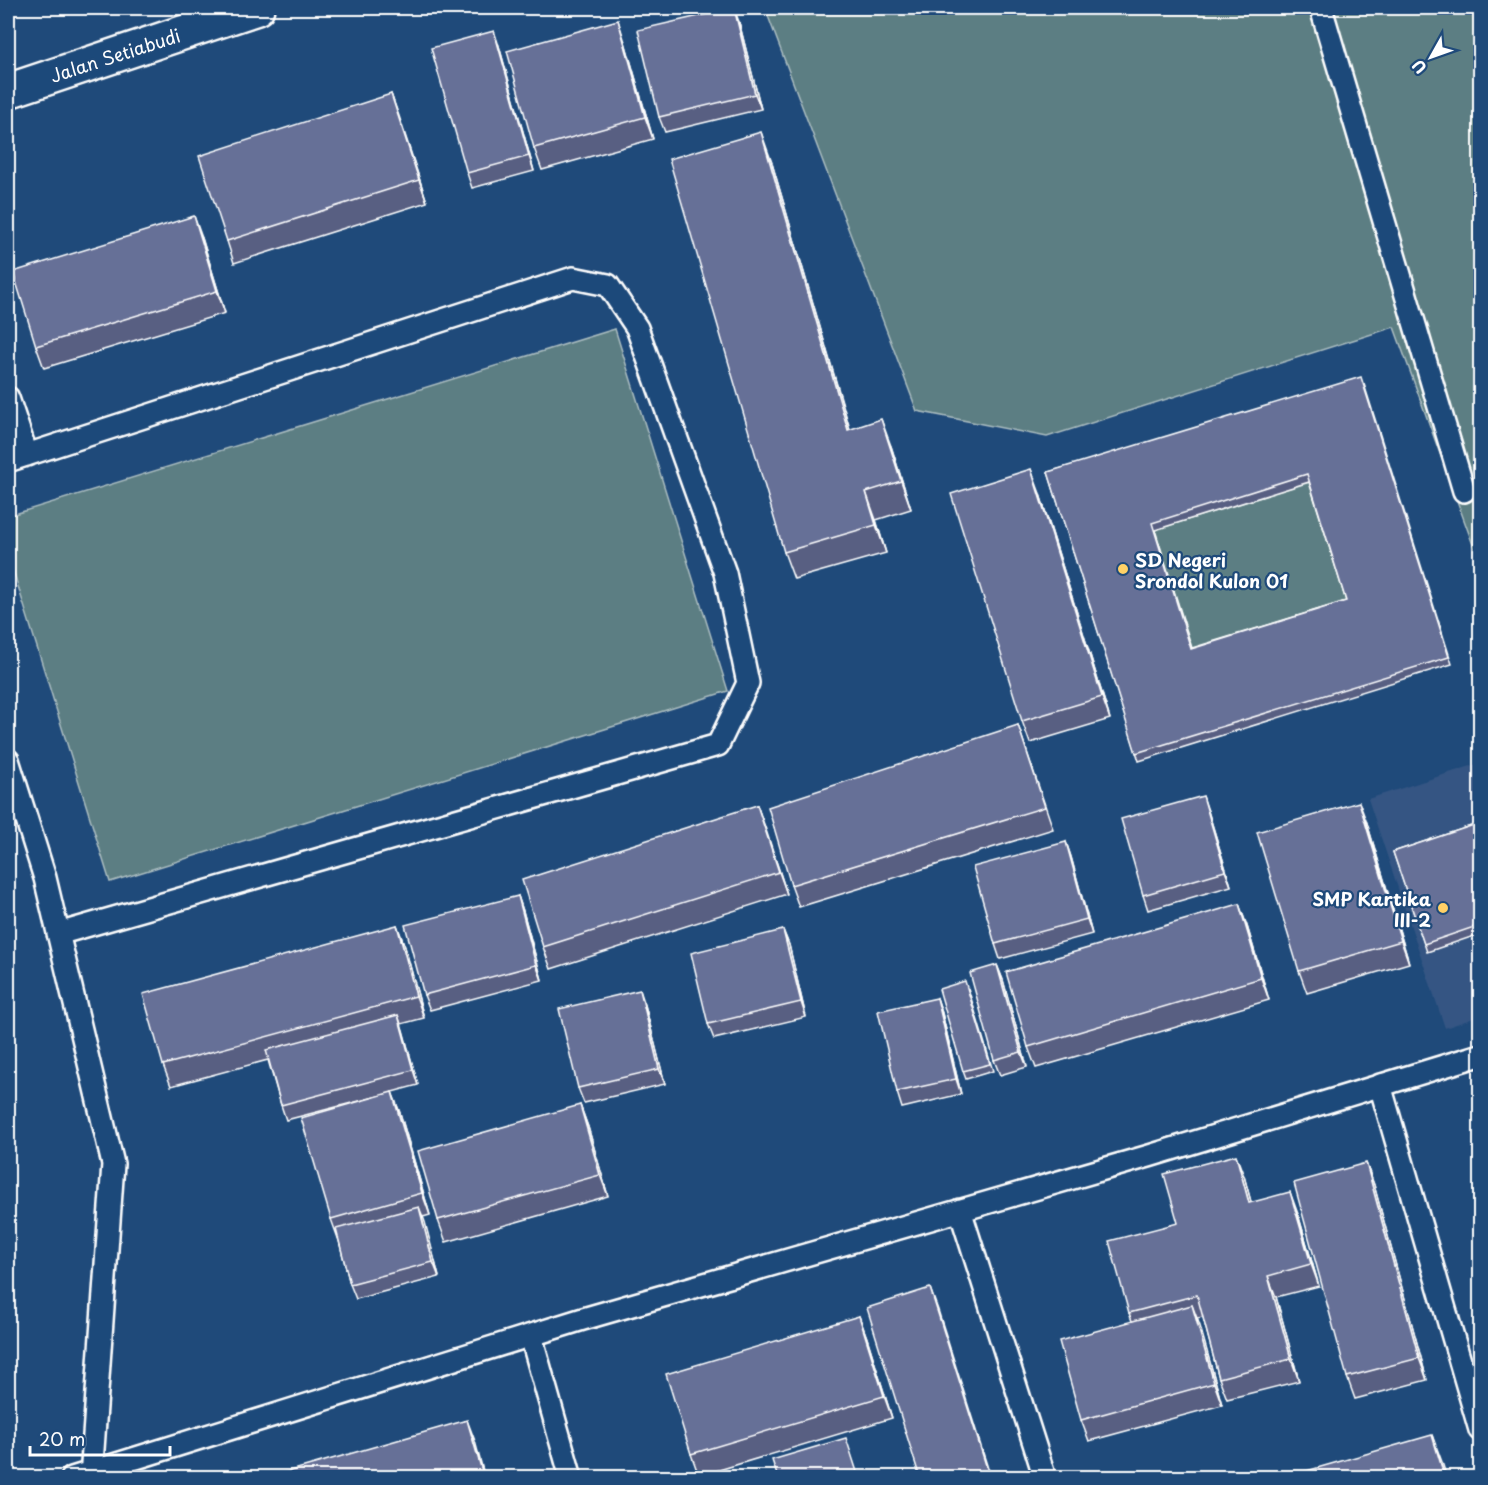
<svg xmlns="http://www.w3.org/2000/svg" width="1488" height="1485" font-family="'Playpen Sans',sans-serif">
<style>
.built{fill:#345583}
.green{fill:#5b7e83;stroke:#adbec1;stroke-width:1.5}
.lines{fill:none;stroke-linecap:round;stroke-linejoin:round}
.lane-casing{stroke:#fff;stroke-width:26}
.highway-casing{stroke:#fff;stroke-width:38}
.lane{stroke:#1f4a7a;stroke-width:21}
.highway{stroke:#1f4a7a;stroke-width:33}
.wall{fill:#585f82;stroke:#fff;stroke-width:1.5;fill-rule:evenodd}
.shaded-wall{fill:#474e6a;stroke:#fff;stroke-width:1.5}
.building{fill:#666f97;stroke:#fff;stroke-width:1.5;fill-rule:evenodd}
.poi-dot{fill:#ffd166;stroke:#1f4a7a;stroke-width:2}
.labels{text-anchor:middle;dominant-baseline:central;stroke-width:4.5;stroke-linejoin:round;paint-order:stroke}
.street-label{font-size:18px;fill:#fff;stroke:#1f4a7a}
.poi-label{font-size:18px;font-weight:bold;fill:#fff;stroke:#1f4a7a;text-anchor:start}
</style>
<rect width="100%" height="100%" fill="#1f4a7a"/>
<filter id="ink" filterUnits="userSpaceOnUse"><feTurbulence type="fractalNoise" baseFrequency=".0167" numOctaves="2"/><feDisplacementMap in="SourceGraphic" scale="12" xChannelSelector="R" yChannelSelector="G"/><feConvolveMatrix kernelMatrix="1 2 1 2 8 2 1 2 1" color-interpolation-filters="sRGB"/></filter>
<g filter="url(#ink)">
<path class="built" d="M 1480,763 L 1480,1016 L 1445,1028 L 1368,799 Z"/>
<path class="green" d="M 765,8 L 1480,8 L 1480,564 L 1394,327 L 1047,437 L 917,411 Z
M 615,329 L 728,691 L 110,882 L 8,554 L 8,516 Z
M 1310,482 L 1349,609 L 1194,656 L 1155,530 Z"/>
<g class="lines">
<g class="lane-casing">
<path id="lane" d="M 1321,8 L 1464,491
M 8,398 L 27,455
M 8,461 L 573,278 L 608,285 L 637,328 L 725,573 L 748,683 L 718,745 L 58,934
M 8,760 L 45,878 L 113,1164 L 91,1478
M 1380,1085 L 1480,1430
M 960,1210 L 1045,1478
M 531,1336 L 571,1478
M 72,1478 L 583,1319 L 1149,1156 L 1480,1055"/>
</g>
<g class="highway-casing">
<path id="highway" d="M 8,91 L 257,8"/>
</g>
<use href="#lane" class="lane"/>
<use href="#highway" class="highway"/>
</g>
<path class="wall" d="M 739,22 L 761,109 L 665,132 L 659,117 Z
M 625,42 L 653,139 L 542,170 L 534,148 Z
M 499,46 L 534,171 L 472,188 L 467,173 Z
M 391,94 L 427,202 L 234,263 L 227,241 Z
M 771,160 L 850,429 L 891,446 L 911,509 L 876,520 L 886,553 L 794,579 L 784,552 Z
M 202,238 L 225,313 L 44,368 L 36,346 Z
M 1364,384 L 1452,664 L 1139,761 L 1048,472 ZM 1309,482 L 1346,601 L 1192,648 L 1155,530 Z
M 1039,491 L 1110,719 L 1030,743 L 1022,721 Z
M 1018,725 L 1053,829 L 799,907 L 791,885 Z
M 757,805 L 787,894 L 551,969 L 543,947 Z
M 1208,811 L 1231,886 L 1148,910 L 1143,895 Z
M 1367,823 L 1409,963 L 1307,993 L 1299,971 Z
M 1480,823 L 1480,934 L 1427,952 L 1393,852 Z
M 1066,842 L 1071,857 L 1092,934 L 1000,959 L 995,944 Z
M 518,896 L 523,911 L 542,980 L 430,1010 L 424,995 Z
M 1239,904 L 1247,926 L 1269,1000 L 1036,1068 L 1028,1047 Z
M 397,925 L 405,947 L 424,1018 L 401,1024 L 418,1085 L 392,1092 L 400,1113 L 430,1215 L 423,1217 L 439,1277 L 356,1299 L 350,1284 L 339,1241 L 331,1219 L 378,1096 L 286,1120 L 281,1105 L 268,1060 L 171,1086 L 163,1065 Z
M 783,930 L 789,945 L 806,1017 L 714,1039 L 708,1024 Z
M 997,965 L 1003,980 L 1027,1067 L 1000,1075 L 994,1060 Z
M 968,988 L 993,1071 L 966,1079 L 963,1071 Z
M 937,998 L 942,1013 L 961,1094 L 902,1108 L 897,1092 Z
M 645,1005 L 665,1084 L 584,1103 L 578,1088 Z
M 580,1105 L 588,1127 L 608,1196 L 446,1242 L 438,1220 Z
M 1366,1163 L 1374,1185 L 1427,1380 L 1355,1399 L 1347,1377 Z
M 1244,1176 L 1251,1202 L 1298,1214 L 1319,1286 L 1276,1297 L 1299,1381 L 1227,1399 L 1219,1378 L 1203,1317 L 1197,1318 L 1222,1405 L 1089,1441 L 1081,1420 L 1132,1321 L 1129,1313 L 1178,1223 Z
M 859,1316 L 867,1338 L 892,1418 L 699,1476 L 691,1454 Z"/>
<path class="shaded-wall" d="M 734,8 L 739,22 L 761,109 L 755,94 Z
M 618,20 L 625,42 L 653,139 L 645,117 Z
M 494,31 L 499,46 L 534,171 L 529,156 Z
M 391,94 L 399,116 L 427,202 L 419,180 Z
M 761,132 L 771,160 L 858,458 L 848,430 Z
M 194,216 L 202,238 L 225,313 L 217,291 Z
M 881,419 L 891,446 L 911,509 L 901,481 Z
M 1031,469 L 1039,491 L 1110,719 L 1102,697 Z
M 866,492 L 876,520 L 886,553 L 876,525 Z
M 1203,796 L 1208,811 L 1231,886 L 1225,871 Z
M 1359,802 L 1367,823 L 1409,963 L 1401,941 Z
M 757,805 L 765,827 L 787,894 L 779,872 Z
M 1066,842 L 1071,857 L 1092,934 L 1087,919 Z
M 518,896 L 523,911 L 542,980 L 536,965 Z
M 1239,904 L 1247,926 L 1269,1000 L 1261,978 Z
M 397,925 L 405,947 L 424,1018 L 416,996 Z
M 783,930 L 789,945 L 806,1017 L 801,1002 Z
M 997,965 L 1003,980 L 1027,1067 L 1021,1052 Z
M 640,990 L 645,1005 L 665,1084 L 659,1069 Z
M 937,998 L 942,1013 L 961,1094 L 956,1079 Z
M 398,1015 L 403,1030 L 418,1085 L 413,1070 Z
M 392,1092 L 400,1113 L 430,1215 L 422,1193 Z
M 580,1105 L 588,1127 L 608,1196 L 600,1175 Z
M 1236,1155 L 1244,1176 L 1257,1224 L 1249,1203 Z
M 1366,1163 L 1374,1185 L 1427,1380 L 1419,1358 Z
M 1290,1192 L 1298,1214 L 1319,1286 L 1311,1264 Z
M 419,1207 L 425,1222 L 439,1277 L 433,1262 Z
M 1268,1276 L 1276,1297 L 1299,1381 L 1291,1359 Z
M 930,1288 L 938,1310 L 991,1478 L 990,1478 Z
M 1192,1305 L 1200,1326 L 1222,1405 L 1214,1383 Z
M 859,1316 L 867,1338 L 892,1418 L 884,1396 Z
M 467,1420 L 475,1441 L 485,1478 L 484,1478 Z
M 1432,1435 L 1442,1462 L 1447,1478 L 1445,1478 Z"/>
<path class="building" d="M 734,8 L 755,94 L 659,117 L 638,30 Z
M 618,20 L 645,117 L 534,148 L 507,51 Z
M 494,31 L 529,156 L 467,173 L 431,48 Z
M 391,94 L 419,180 L 227,241 L 199,156 Z
M 761,132 L 848,430 L 881,419 L 901,481 L 866,492 L 876,525 L 784,552 L 669,159 Z
M 194,216 L 217,291 L 36,346 L 13,272 Z
M 1361,377 L 1449,657 L 1136,753 L 1048,472 ZM 1307,474 L 1346,601 L 1191,649 L 1152,523 Z
M 1031,469 L 1102,697 L 1022,721 L 951,494 Z
M 1018,725 L 1045,807 L 791,885 L 768,807 Z
M 1203,796 L 1225,871 L 1143,895 L 1121,819 Z
M 1359,802 L 1401,941 L 1299,971 L 1257,832 Z
M 757,805 L 779,872 L 543,947 L 522,880 Z
M 1480,823 L 1480,925 L 1424,944 L 1393,852 Z
M 1066,842 L 1087,919 L 995,944 L 973,867 Z
M 518,896 L 536,965 L 424,995 L 405,925 Z
M 1239,904 L 1261,978 L 1028,1047 L 1006,972 Z
M 397,925 L 416,996 L 163,1065 L 143,994 Z
M 783,930 L 801,1002 L 708,1024 L 691,953 Z
M 997,965 L 1021,1052 L 994,1060 L 970,973 Z
M 965,981 L 990,1064 L 963,1071 L 939,989 Z
M 640,990 L 659,1069 L 578,1088 L 559,1009 Z
M 937,998 L 956,1079 L 897,1092 L 878,1011 Z
M 398,1015 L 413,1070 L 281,1105 L 266,1050 Z
M 392,1092 L 422,1193 L 331,1219 L 301,1118 Z
M 580,1105 L 600,1175 L 438,1220 L 418,1151 Z
M 1236,1155 L 1249,1203 L 1290,1192 L 1311,1264 L 1268,1276 L 1291,1359 L 1219,1378 L 1197,1295 L 1129,1313 L 1109,1241 L 1178,1223 L 1164,1174 Z
M 1366,1163 L 1419,1358 L 1347,1377 L 1294,1183 Z
M 419,1207 L 433,1262 L 350,1284 L 336,1229 Z
M 930,1288 L 990,1478 L 920,1478 L 867,1308 Z
M 1192,1305 L 1214,1383 L 1081,1420 L 1059,1341 Z
M 859,1316 L 884,1396 L 691,1454 L 666,1374 Z
M 467,1420 L 484,1478 L 266,1478 Z
M 1432,1435 L 1445,1478 L 1305,1478 L 1303,1472 Z
M 846,1438 L 859,1478 L 778,1478 L 772,1460 Z"/>
</g>
<g class="poi-dot">
<circle cx="1123" cy="569" r="6"/>
<circle cx="1443" cy="908" r="6"/>
</g>
<g class="labels">
<g class="street-label">
<text transform="translate(115 55) rotate(-18)">Jalan Setiabudi</text>
</g>
<g class="poi-label">
<text x="1135" y="559">SD Negeri<tspan x="1135" dy="21">Srondol Kulon 01</tspan></text>
<text x="1431" y="898" text-anchor="end">SMP Kartika<tspan x="1431" dy="21">III-2</tspan></text>
</g>
</g>
<rect width="1488" height="1485" fill="none" stroke="#1f4a7a" stroke-width="30"/>
<rect x="15" y="15" width="1458" height="1455" fill="none" stroke="#fff" stroke-width="2" filter="url(#ink)"/>
<g transform="translate(1431 57) rotate(230)" stroke="#1f4a7a" stroke-width="4.5" paint-order="stroke">
<path d="M0-4.5L10 22L0 15L-10 22Z" fill="#ffffff"/>
<text y="-9" font-size="16" font-weight="bold" text-anchor="middle" fill="#ffffff">U</text>
</g>
<path d="M30 1446v9h140v-9" fill="none" stroke="#ffffff" stroke-width="3"/>
<text x="39" y="1446" font-size="18" fill="#ffffff" stroke="#1f4a7a" stroke-width="4.5" paint-order="stroke">20 m</text>
</svg>
